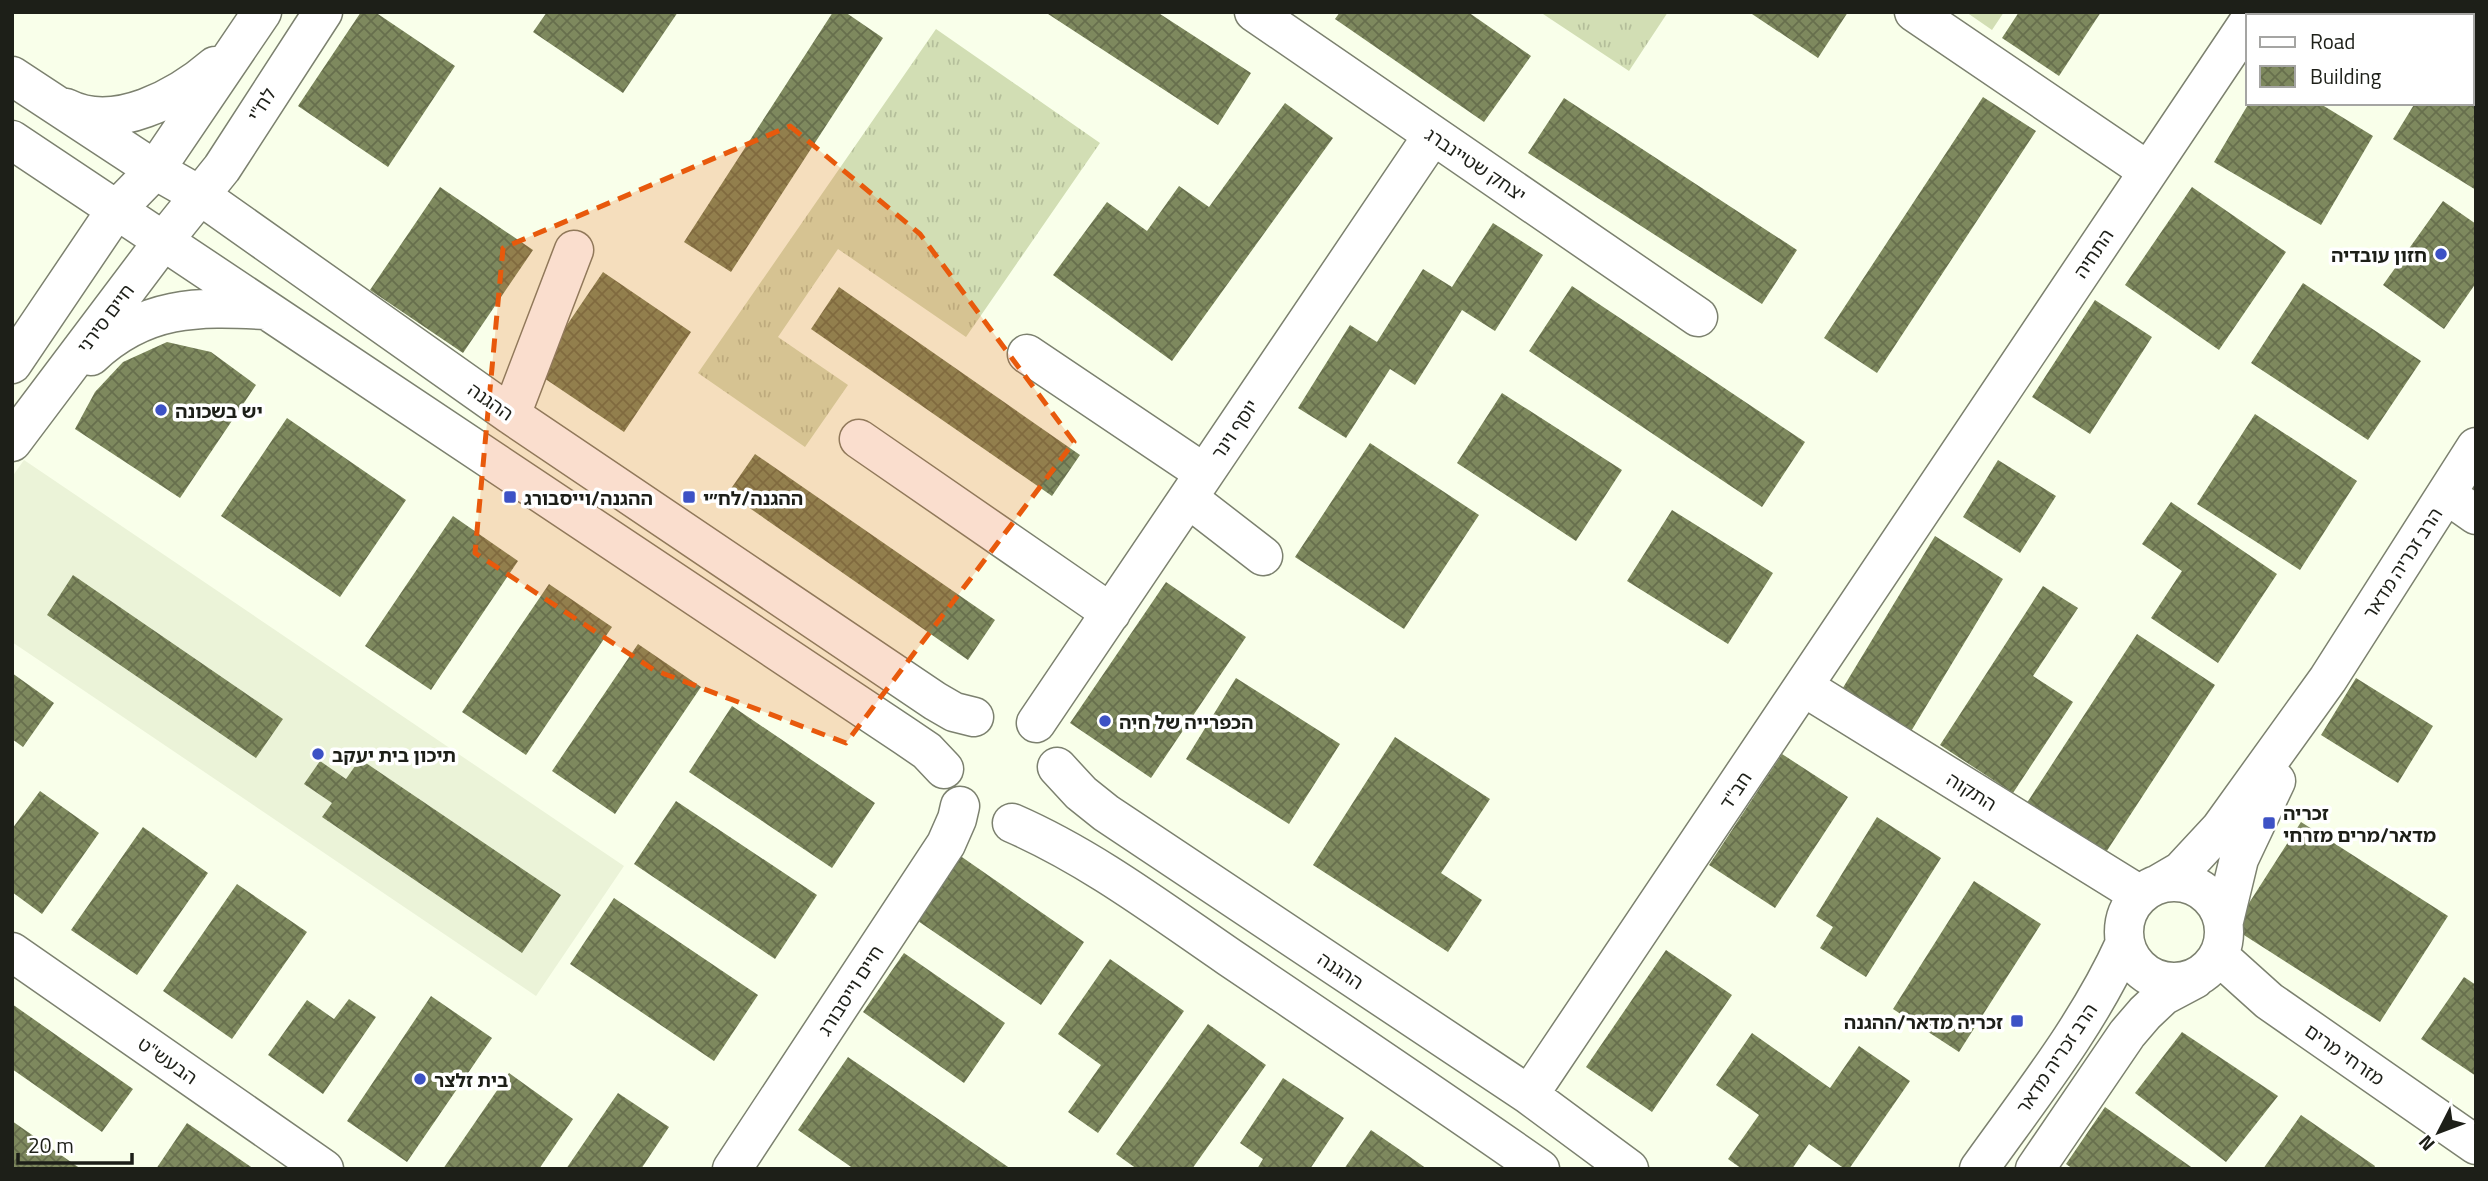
<svg xmlns="http://www.w3.org/2000/svg" width="2488" height="1181" font-family="'Titillium Web','Noto Sans Hebrew',sans-serif">
<style>
.built{fill:#ebf3d8}
.grass{fill:url(#grass-tufts)}
.building{fill:url(#building-cross-hatch)}
.lines{fill:none;stroke-linecap:round;stroke-linejoin:round}
.minor-casing{stroke:#7c816f;stroke-width:41}
.minor{stroke:#fff;stroke-width:38}
.marked{fill:#e8590c;fill-opacity:0.2;stroke:#e8590c;stroke-width:5;stroke-dasharray:14 9;stroke-linejoin:round}
.poi-dot{fill:#3d52c5;stroke:#fff;stroke-width:2.5}
.labels{text-anchor:middle;dominant-baseline:central;stroke-width:7;stroke-linejoin:round;paint-order:stroke}
.street-label{font-size:19px;fill:#1d1f18;stroke:#fff}
.poi-label{font-size:19px;font-weight:bold;fill:#1d1f18;stroke:#fff;text-anchor:start}
</style>
<defs>
<pattern id="grass-tufts" width="24" height="20" patternUnits="userSpaceOnUse" patternTransform="scale(1.75)"><rect width="24" height="20" fill="#d2deb4"/><path d="M3 7l-1-3M5 7V3M7 7l1-3M15 17l-1-3M17 17v-4M19 17l1-3" fill="none" stroke="#b4be9a"/></pattern>
<pattern id="building-cross-hatch" width="8" height="8" patternUnits="userSpaceOnUse" patternTransform="scale(1.75)"><rect width="8" height="8" fill="#7e895e"/><path d="M0 0l8 8M0 8l8-8" fill="none" stroke="#676f4d"/></pattern>
</defs>
<rect width="100%" height="100%" fill="#f9ffea"/>
<path class="built" d="M 24,460 L 624,866 L 536,996 L 12,642 L 12,477 Z"/>
<path class="grass" d="M 1540,12 L 1668,12 L 1629,71 Z
M 1966,12 L 2004,12 L 1992,30 Z
M 936,29 L 1100,143 L 966,337 L 838,249 L 778,337 L 848,385 L 805,447 L 698,373 Z"/>
<path class="building" d="M 361,12 L 375,12 L 455,66 L 388,167 L 298,106 Z
M 547,12 L 678,12 L 623,93 L 533,32 Z
M 833,12 L 845,12 L 883,38 L 731,272 L 684,242 Z
M 1045,12 L 1157,12 L 1251,73 L 1218,125 Z
M 1340,12 L 1468,12 L 1531,56 L 1484,122 L 1335,19 Z
M 1749,12 L 1848,12 L 1818,58 Z
M 2019,12 L 2101,12 L 2059,76 L 2002,38 Z
M 2304,12 L 2339,12 L 2344,16 L 2302,16 Z
M 2393,12 L 2429,12 L 2427,16 L 2399,16 Z
M 2472,12 L 2476,12 L 2476,37 L 2472,34 L 2472,16 L 2469,16 Z
M 2472,67 L 2476,69 L 2476,190 L 2393,139 L 2415,103 L 2472,103 Z
M 1983,97 L 2036,131 L 1877,373 L 1824,338 Z
M 1564,98 L 1797,250 L 1762,304 L 1528,153 Z
M 1285,103 L 1333,138 L 1172,361 L 1053,275 L 1107,202 L 1147,231 L 1179,186 L 1209,207 Z
M 2249,103 L 2319,103 L 2373,136 L 2321,225 L 2214,162 Z
M 440,187 L 533,250 L 463,353 L 370,290 Z
M 2192,187 L 2286,252 L 2219,350 L 2125,285 Z
M 2443,201 L 2476,224 L 2476,283 L 2444,329 L 2383,285 Z
M 1493,223 L 1543,255 L 1495,331 L 1462,310 L 1415,385 L 1390,369 L 1346,438 L 1298,408 L 1350,325 L 1377,342 L 1423,269 L 1452,287 Z
M 603,272 L 691,332 L 624,432 L 535,372 Z
M 2303,283 L 2421,361 L 2368,440 L 2251,363 Z
M 1572,286 L 1805,442 L 1762,507 L 1529,351 Z
M 839,287 L 1080,455 L 1052,496 L 811,329 Z
M 2095,300 L 2152,337 L 2090,434 L 2032,397 Z
M 167,342 L 211,352 L 256,385 L 180,498 L 75,429 L 95,392 L 123,362 Z
M 1502,393 L 1622,470 L 1576,541 L 1457,463 Z
M 2255,414 L 2357,481 L 2300,570 L 2197,504 Z
M 287,418 L 406,500 L 340,597 L 221,516 Z
M 1370,443 L 1479,515 L 1404,629 L 1295,557 Z
M 755,454 L 995,620 L 968,660 L 728,493 Z
M 1998,460 L 2056,496 L 2020,553 L 1963,517 Z
M 2171,502 L 2277,574 L 2218,663 L 2151,618 L 2182,571 L 2142,544 Z
M 1672,510 L 1773,573 L 1728,644 L 1627,581 Z
M 453,516 L 518,561 L 431,690 L 365,646 Z
M 1935,536 L 2003,579 L 1910,733 L 1841,691 Z
M 73,575 L 283,719 L 256,758 L 47,615 Z
M 1166,582 L 1246,637 L 1151,778 L 1070,723 Z
M 549,584 L 612,627 L 526,755 L 462,712 Z
M 2043,586 L 2078,608 L 2033,676 L 2073,702 L 2013,793 L 1940,745 Z
M 2137,634 L 2215,685 L 2099,863 L 2021,812 Z
M 638,644 L 701,687 L 615,814 L 552,771 Z
M 12,673 L 54,703 L 23,747 L 12,739 Z
M 1236,678 L 1340,744 L 1289,824 L 1186,759 Z
M 2356,678 L 2433,726 L 2398,783 L 2321,735 Z
M 732,706 L 875,803 L 832,868 L 689,772 Z
M 1395,737 L 1490,799 L 1441,873 L 1482,900 L 1448,952 L 1313,865 Z
M 1782,754 L 1848,797 L 1775,908 L 1709,865 Z
M 360,759 L 561,895 L 522,953 L 322,817 L 332,803 L 304,784 L 320,761 L 346,779 Z
M 40,791 L 99,833 L 42,914 L 12,892 L 12,829 Z
M 676,801 L 817,895 L 775,959 L 634,864 Z
M 1877,817 L 1941,858 L 1866,977 L 1820,948 L 1833,927 L 1816,916 Z
M 2301,822 L 2448,916 L 2380,1022 L 2233,928 Z
M 143,827 L 208,873 L 137,975 L 71,930 Z
M 959,855 L 1084,942 L 1041,1005 L 915,919 Z
M 1974,881 L 2041,924 L 1959,1052 L 1893,1009 Z
M 237,884 L 307,932 L 232,1039 L 163,991 Z
M 614,898 L 758,995 L 714,1061 L 570,964 Z
M 1666,950 L 1732,995 L 1652,1112 L 1586,1067 Z
M 904,953 L 1005,1023 L 964,1083 L 863,1012 Z
M 1110,959 L 1184,1011 L 1098,1133 L 1068,1112 L 1101,1065 L 1058,1034 Z
M 2464,977 L 2476,985 L 2476,1076 L 2421,1039 Z
M 431,996 L 492,1038 L 407,1162 L 347,1121 Z
M 349,999 L 376,1017 L 323,1094 L 268,1055 L 307,1000 L 334,1019 Z
M 12,1004 L 133,1089 L 102,1132 L 12,1069 Z
M 1208,1024 L 1266,1065 L 1192,1169 L 1137,1169 L 1116,1154 Z
M 2182,1032 L 2278,1096 L 2226,1162 L 2135,1093 Z
M 1752,1033 L 1830,1088 L 1859,1046 L 1910,1081 L 1849,1169 L 1845,1169 L 1809,1144 L 1792,1169 L 1742,1169 L 1728,1159 L 1759,1115 L 1716,1085 Z
M 848,1057 L 1011,1169 L 854,1169 L 798,1130 Z
M 509,1073 L 573,1119 L 539,1169 L 443,1169 Z
M 1283,1078 L 1344,1118 L 1310,1169 L 1257,1169 L 1263,1159 L 1240,1143 Z
M 618,1093 L 669,1127 L 641,1169 L 566,1169 Z
M 2105,1107 L 2194,1169 L 2073,1169 L 2066,1164 Z
M 2301,1115 L 2375,1166 L 2373,1169 L 2263,1169 Z
M 12,1121 L 81,1169 L 12,1169 Z
M 187,1123 L 254,1169 L 156,1169 Z
M 1371,1130 L 1406,1154 L 1427,1169 L 1344,1169 Z"/>
<g class="lines">
<g class="minor-casing">
<path id="minor" d="M 1254,12 L 1698,317
M 1914,12 L 2148,171
M 12,76 L 155,170 L 201,196 L 511,415 L 935,701 L 954,712 L 974,717
M 66,108 C 115,133 179,97 215,66
M 12,140 L 905,736 L 927,751 L 944,769
M 1027,354 L 1204,473
M 91,356 C 144,306 197,306 266,310
M 12,364 L 116,210 L 155,170 L 262,12
M 511,415 L 574,250
M 859,439 L 1111,613
M 12,442 L 164,240 L 222,168 L 323,12
M 2446,494 L 2476,515
M 1188,498 L 1263,556
M 1804,687 L 2140,895
M 1036,723 L 1433,135
M 1057,767 L 1081,793 L 1106,813 L 1529,1095 L 1629,1169
M 1012,823 C 1090,857 1159,909 1229,957 C 1333,1027 1437,1097 1540,1169
M2124 932a50 50 0 1 1 100 0a50 50 0 1 1-100 0Z
M 2157,885 L 2181,871 L 2220,829 L 2328,679 L 2476,447
M 2224,921 L 2239,859 L 2276,781
M 12,952 L 324,1169
M 2219,956 L 2269,1001 L 2476,1145
M 1529,1095 L 2248,23
M 732,1169 L 946,844 L 957,819 L 960,806
M 1979,1169 C 2031,1096 2088,1025 2125,943
M 2035,1169 L 2127,1034 L 2145,1013 L 2163,996 L 2195,979"/>
</g>
<use href="#minor" class="minor"/>
</g>
<path class="marked" d="M 790,126 L 920,234 L 1074,442 L 846,743 L 654,670 L 475,553 L 503,248 Z"/>
<g class="poi-dot">
<circle cx="2441" cy="254" r="7"/>
<circle cx="161" cy="410" r="7"/>
<rect x="503" y="490" width="14" height="14" rx="3.5"/>
<rect x="682" y="490" width="14" height="14" rx="3.5"/>
<circle cx="1105" cy="721" r="7"/>
<circle cx="318" cy="754" r="7"/>
<rect x="2262" y="816" width="14" height="14" rx="3.5"/>
<rect x="2010" y="1014" width="14" height="14" rx="3.5"/>
<circle cx="420" cy="1079" r="7"/>
</g>
<g class="labels">
<g class="street-label">
<text transform="translate(261 104) rotate(-58)">לח"י</text>
<text transform="translate(1476 164) rotate(34)">יצחק שטיינברג</text>
<text transform="translate(2093 253) rotate(-56)">התחיה</text>
<text transform="translate(105 318) rotate(-53)">חיים סירני</text>
<text transform="translate(491 401) rotate(35)">ההגנה</text>
<text transform="translate(1234 429) rotate(-56)">יוסף וינר</text>
<text transform="translate(2402 563) rotate(-57)">הרב זכריה מדאר</text>
<text transform="translate(1735 790) rotate(-56)">חב"ד</text>
<text transform="translate(1972 791) rotate(32)">התקוה</text>
<text transform="translate(1341 970) rotate(34)">ההגנה</text>
<text transform="translate(850 990) rotate(-57)">חיים וייסבורג</text>
<text transform="translate(2345 1054) rotate(35)">מזרחי מרים</text>
<text transform="translate(2056 1058) rotate(-56)">הרב זכריה מדאר</text>
<text transform="translate(168 1060) rotate(35)">הבעש"ט</text>
</g>
<g class="poi-label">
<text x="2427" y="254" text-anchor="end">חזון עובדיה</text>
<text x="175" y="410">יש בשכונה</text>
<text x="524" y="497">ההגנה/וייסבורג</text>
<text x="703" y="497">ההגנה/לח״י</text>
<text x="1119" y="721">הכפרייה של חיה</text>
<text x="332" y="754">תיכון בית יעקב</text>
<text x="2283" y="812">זכריה<tspan x="2283" dy="22">מדאר/מרים מזרחי</tspan></text>
<text x="2003" y="1021" text-anchor="end">זכריה מדאר/ההגנה</text>
<text x="434" y="1079">בית זלצר</text>
</g>
</g>
<rect width="2488" height="1181" fill="none" stroke="#1d1f18" stroke-width="28"/>
<rect x="2246" y="14" width="228" height="91" fill="#ffffff" stroke="#a5a5a3" stroke-width="2"/>
<rect x="2260" y="37" width="35" height="10" fill="#ffffff" stroke="#a5a5a3" stroke-width="2"/>
<text x="2310" y="49" font-size="21" fill="#1d1f18">Road</text>
<rect x="2260" y="66" width="35" height="21" fill="url(#building-cross-hatch)" stroke="#a5a5a3" stroke-width="2"/>
<text x="2310" y="84" font-size="21" fill="#1d1f18">Building</text>
<g transform="translate(2439 1132) rotate(228)" stroke="#ffffff" stroke-width="5" paint-order="stroke">
<path d="M0-5L12 26L0 18L-12 26Z" fill="#1d1f18"/>
<text y="-10" font-size="19" font-weight="bold" text-anchor="middle" fill="#1d1f18">N</text>
</g>
<path d="M18 1153v10h114v-10" fill="none" stroke="#1d1f18" stroke-width="3.5"/>
<text x="28" y="1153" font-size="21" fill="#1d1f18" stroke="#ffffff" stroke-width="5" paint-order="stroke">20 m</text>
</svg>
